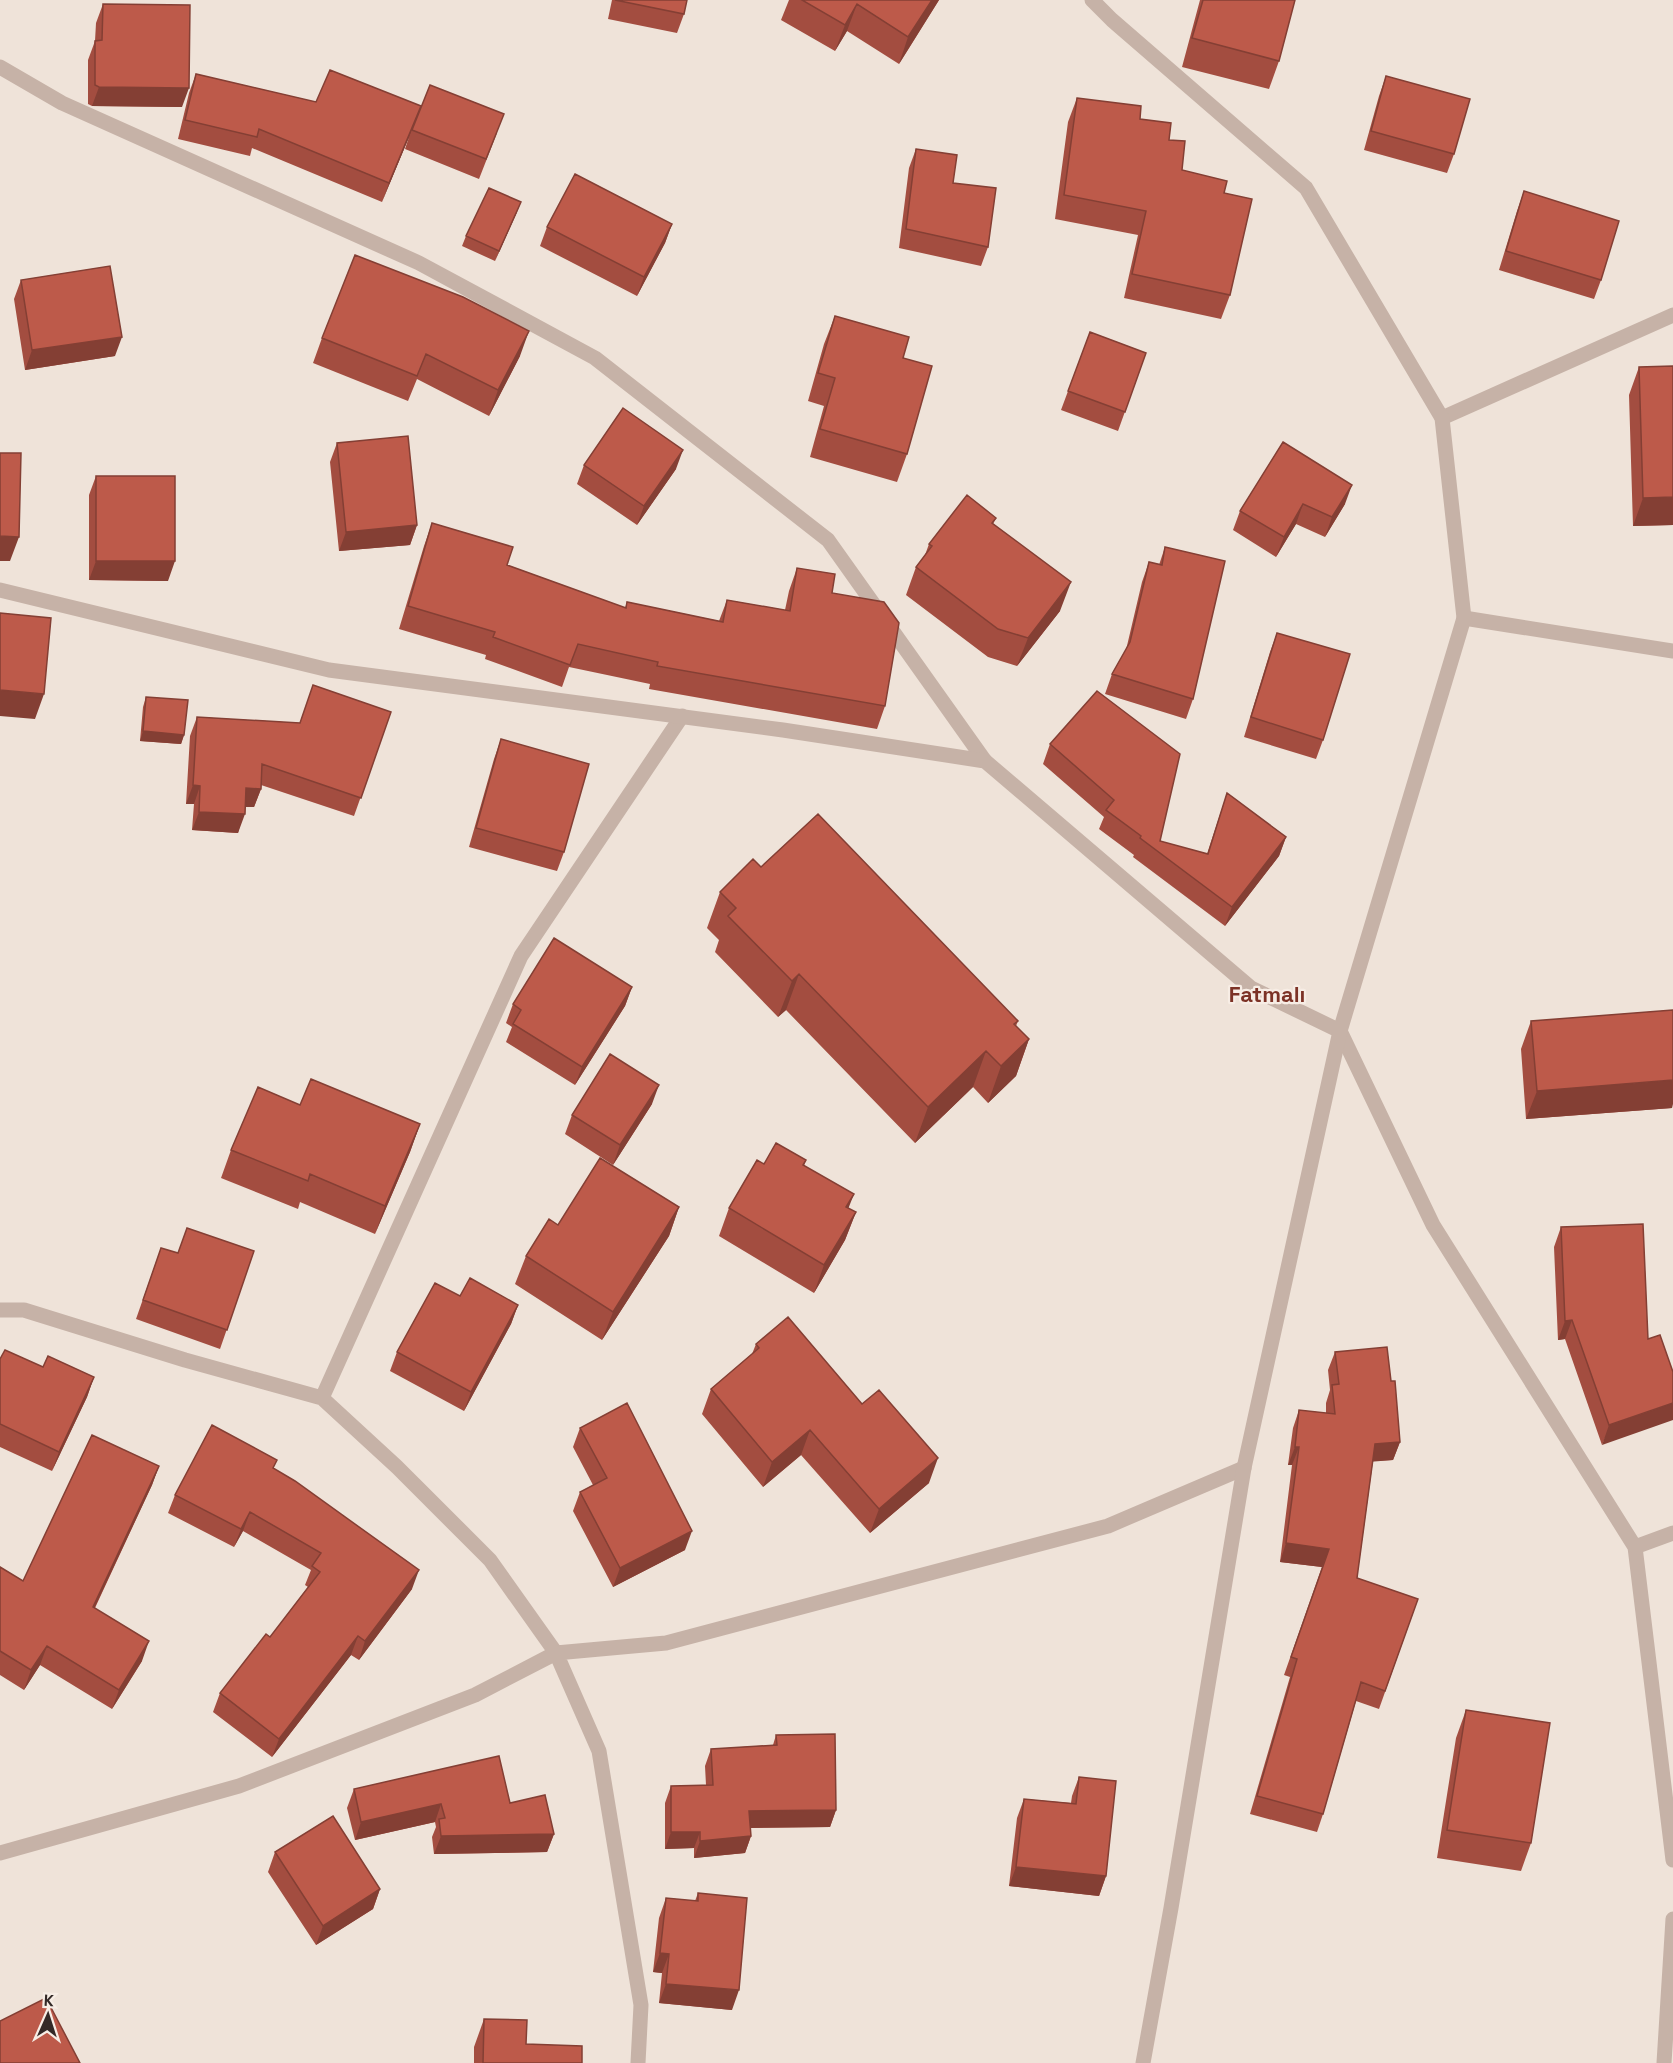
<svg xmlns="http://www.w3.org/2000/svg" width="1673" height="2063" font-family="'Space Grotesk',sans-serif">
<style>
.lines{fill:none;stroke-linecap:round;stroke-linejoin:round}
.minor{stroke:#c6b2a7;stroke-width:15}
.tertiary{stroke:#c6b2a7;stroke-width:15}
.wall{fill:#a34d40}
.shaded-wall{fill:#843f34}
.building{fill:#bd5a4a;stroke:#843f34;stroke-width:1.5}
.labels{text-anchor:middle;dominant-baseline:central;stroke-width:4.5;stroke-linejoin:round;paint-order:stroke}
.quarter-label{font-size:22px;font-weight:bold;fill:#7c3226;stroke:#f7ede5}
</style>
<rect width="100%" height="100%" fill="#efe3d9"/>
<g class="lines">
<path class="minor" d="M 0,67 L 62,103 L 419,263 L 595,358 L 828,540 L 985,761
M 1442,418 L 1673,315
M 1464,618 L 1673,651
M 1340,1031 L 1433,1225 L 1635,1547 L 1673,1860
M 0,1310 L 24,1310 L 185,1360 L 322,1398 L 397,1467 L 490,1560 L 556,1653 L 599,1751 L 641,2005 L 638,2063
M 322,1398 L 521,956 L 682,716
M 1635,1547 L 1673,1533
M 0,1853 L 239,1786 L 475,1695 L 556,1653 L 666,1643 L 1108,1526 L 1244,1468
M 1664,2063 L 1673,1919"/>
<path class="tertiary" d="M 1092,0 L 1112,20 L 1306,188 L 1442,418 L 1464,618 L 1340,1031 L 1244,1468 L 1171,1908 L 1143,2063
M 0,590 L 329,670 L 783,730 L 985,761 L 1251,988 L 1340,1031"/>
</g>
<path class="wall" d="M 612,0 L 687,0 L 684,14 L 677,33 L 608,19 Z
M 789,0 L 939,0 L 899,64 L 847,31 L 835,51 L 781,20 Z
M 1200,0 L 1295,0 L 1279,61 L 1269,89 L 1182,67 Z
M 103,4 L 182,107 L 92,106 L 88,104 L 88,60 L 95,41 L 96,23 Z
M 196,74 L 316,102 L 421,106 L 497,133 L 479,179 L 405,149 L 409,137 L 382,202 L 252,148 L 250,156 L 178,139 L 189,93 Z
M 1386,76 L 1454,154 L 1447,173 L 1364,150 L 1379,96 Z
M 1077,98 L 1140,119 L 1169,140 L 1182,170 L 1224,193 L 1230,295 L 1221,319 L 1124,298 L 1138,235 L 1055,219 L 1068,122 Z
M 916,149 L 953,183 L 988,247 L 981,266 L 899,248 L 909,168 Z
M 1524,191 L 1601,280 L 1594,299 L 1499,270 L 1517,211 Z
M 517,212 L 495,261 L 462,246 L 466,236 Z
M 672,224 L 665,243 L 637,296 L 540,246 L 547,227 Z
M 21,280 L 115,356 L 25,370 L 14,299 Z
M 835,316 L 903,358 L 907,454 L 897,482 L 810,457 L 824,406 L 808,401 L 824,344 Z
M 1090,332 L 1146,353 L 1118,431 L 1061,410 Z
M 322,338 L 520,356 L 489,416 L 417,379 L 408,401 L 313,363 Z
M 1639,367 L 1673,525 L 1633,526 L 1629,395 Z
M 1283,442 L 1345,504 L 1325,537 L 1296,524 L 1276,557 L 1233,530 L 1240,511 Z
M 337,443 L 417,525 L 410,545 L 339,551 L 330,462 Z
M 584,465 L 676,469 L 637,525 L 577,484 Z
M 96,476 L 168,581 L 89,580 L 89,495 Z
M 996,518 L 993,524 L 1060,611 L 1017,666 L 988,657 L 906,595 L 916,567 L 925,555 L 929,544 Z
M 432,523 L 507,565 L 625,608 L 627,602 L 719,621 L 727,600 L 785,610 L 789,591 L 797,568 L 832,593 L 885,706 L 877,729 L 649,689 L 650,684 L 569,667 L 562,687 L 485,659 L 486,655 L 399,629 L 424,546 Z
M 1165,547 L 1193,699 L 1186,719 L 1105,694 L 1112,674 L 1126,650 L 1142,582 L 1149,562 L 1159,565 Z
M 1277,633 L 1323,740 L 1316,759 L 1244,737 L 1270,652 Z
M 1097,691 L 1160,841 L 1207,854 L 1227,793 L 1286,837 L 1279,856 L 1225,926 L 1133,857 L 1134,855 L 1099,829 L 1104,817 L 1043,764 L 1050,744 Z
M 146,697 L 184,735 L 181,744 L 140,741 L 143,707 Z
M 391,712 L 354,816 L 261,785 L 261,789 L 254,807 L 245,807 L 238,833 L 192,830 L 194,804 L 186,804 L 190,736 L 197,717 L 300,723 Z
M 501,739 L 564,852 L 557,871 L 469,847 L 494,759 Z
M 761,867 L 1018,1021 L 1016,1026 L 1029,1039 L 1016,1076 L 988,1103 L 973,1087 L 915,1143 L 786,1010 L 778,1017 L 715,952 L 719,940 L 707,928 L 720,892 Z
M 632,987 L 625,1006 L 575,1085 L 506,1042 L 512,1027 L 506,1023 L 513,1004 Z
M 1531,1021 L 1672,1108 L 1526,1119 L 1521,1049 Z
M 652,1104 L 613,1165 L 565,1134 L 572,1115 Z
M 300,1105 L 420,1124 L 410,1152 L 375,1234 L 300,1202 L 298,1209 L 221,1178 L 231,1150 Z
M 806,1160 L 804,1166 L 848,1209 L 856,1212 L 845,1240 L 814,1293 L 719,1236 L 729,1208 L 764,1164 Z
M 679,1207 L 669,1236 L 602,1340 L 515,1284 L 526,1256 L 558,1225 Z
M 1561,1227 L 1648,1339 L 1602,1445 L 1565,1339 L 1558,1340 L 1554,1247 Z
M 161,1248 L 178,1253 L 254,1251 L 220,1349 L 136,1319 Z
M 460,1296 L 518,1305 L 511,1324 L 464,1411 L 390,1371 L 397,1352 Z
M 756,1344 L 929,1483 L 870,1533 L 801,1455 L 763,1487 L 702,1414 L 711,1389 L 752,1354 Z
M 1335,1352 L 1391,1381 L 1400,1442 L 1393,1460 L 1373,1461 L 1357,1578 L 1418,1599 L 1379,1709 L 1356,1701 L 1323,1814 L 1317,1832 L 1250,1814 L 1290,1677 L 1284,1675 L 1322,1567 L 1280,1562 L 1292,1465 L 1288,1465 L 1293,1428 L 1299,1410 L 1326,1413 L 1326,1403 L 1330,1390 L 1328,1370 Z
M 0,1359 L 94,1377 L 87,1397 L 52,1471 L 0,1447 Z
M 580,1428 L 685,1550 L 613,1587 L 573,1511 L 580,1492 L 593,1485 L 573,1447 Z
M 159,1466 L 152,1485 L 95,1608 L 142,1661 L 112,1709 L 40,1665 L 24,1690 L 0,1675 L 0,1567 L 23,1581 Z
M 274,1469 L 412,1589 L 359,1660 L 351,1655 L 272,1757 L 213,1712 L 220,1693 L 270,1637 L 308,1587 L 305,1585 L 311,1570 L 243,1531 L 234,1547 L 168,1513 L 175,1495 Z
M 1466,1710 L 1531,1843 L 1521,1871 L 1437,1858 L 1456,1738 Z
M 776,1735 L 836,1810 L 830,1827 L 751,1828 L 751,1836 L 745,1853 L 694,1858 L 694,1848 L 665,1849 L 665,1803 L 671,1786 L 706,1785 L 705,1766 L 711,1749 L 773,1745 Z
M 1079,1777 L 1106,1876 L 1099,1896 L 1009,1886 L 1017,1818 L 1024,1799 L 1071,1803 L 1072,1796 Z
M 354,1789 L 510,1803 L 554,1834 L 547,1852 L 434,1854 L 432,1837 L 436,1827 L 435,1822 L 355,1840 L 347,1808 Z
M 275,1852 L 380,1889 L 373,1909 L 316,1945 L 268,1872 Z
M 698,1893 L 732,2010 L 659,2003 L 662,1973 L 653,1972 L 659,1918 L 666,1898 L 695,1901 Z
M 484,2019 L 526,2044 L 582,2063 L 474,2063 L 474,2047 Z"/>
<path class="shaded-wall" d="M 932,0 L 939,0 L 899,64 L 908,37 Z
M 857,4 L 847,31 L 835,51 L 845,25 Z
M 99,87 L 189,88 L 182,107 L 92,106 Z
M 421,106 L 409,137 L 382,202 L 389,183 Z
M 521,202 L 517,212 L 495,261 L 499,251 Z
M 672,224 L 665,243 L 637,296 L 644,277 Z
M 529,331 L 520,356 L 489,416 L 498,390 Z
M 122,337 L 115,356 L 25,370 L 32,350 Z
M 683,450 L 676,469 L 637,525 L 644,506 Z
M 1352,485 L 1345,504 L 1325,537 L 1332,517 Z
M 1673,497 L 1673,525 L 1633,526 L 1643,498 Z
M 1303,504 L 1296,524 L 1276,557 L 1284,537 Z
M 417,525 L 410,545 L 339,551 L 346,532 Z
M 0,536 L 19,537 L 10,561 L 0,561 Z
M 96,561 L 175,561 L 168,581 L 89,580 Z
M 1071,582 L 1060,611 L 1017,666 L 1028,638 Z
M 0,690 L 44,694 L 35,719 L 0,716 Z
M 143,731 L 184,735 L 181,744 L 140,741 Z
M 193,785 L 200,786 L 194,804 L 186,804 Z
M 246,788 L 261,789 L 254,807 L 239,807 Z
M 199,812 L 245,814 L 238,833 L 192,830 Z
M 1286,837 L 1279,856 L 1225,926 L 1232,907 Z
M 799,974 L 786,1010 L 778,1017 L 792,981 Z
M 632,987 L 625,1006 L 575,1085 L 582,1067 Z
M 1029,1039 L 1016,1076 L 988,1103 L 1001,1066 Z
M 986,1051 L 973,1087 L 915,1143 L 928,1107 Z
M 1673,1080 L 1673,1104 L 1672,1108 L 1526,1119 L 1537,1091 Z
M 659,1085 L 652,1104 L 613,1165 L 620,1145 Z
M 420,1124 L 410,1152 L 375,1234 L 385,1206 Z
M 854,1194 L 843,1222 L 846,1207 Z
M 679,1207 L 669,1236 L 602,1340 L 613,1312 Z
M 856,1212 L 845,1240 L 814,1293 L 824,1265 Z
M 518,1305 L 511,1324 L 464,1411 L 471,1392 Z
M 1572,1320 L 1565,1339 L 1558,1340 L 1565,1321 Z
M 94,1377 L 87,1397 L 52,1471 L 59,1452 Z
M 1673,1403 L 1673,1420 L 1602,1445 L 1609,1425 Z
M 810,1430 L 801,1455 L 763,1487 L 772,1462 Z
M 1400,1442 L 1393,1460 L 1368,1462 L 1375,1444 Z
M 1295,1447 L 1299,1447 L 1292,1465 L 1288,1465 Z
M 938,1458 L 929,1483 L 870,1533 L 879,1509 Z
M 159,1466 L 152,1485 L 86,1626 L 93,1607 Z
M 250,1512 L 243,1531 L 234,1547 L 241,1529 Z
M 692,1531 L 685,1550 L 613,1587 L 620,1568 Z
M 1286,1543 L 1329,1549 L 1322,1567 L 1280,1562 Z
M 419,1570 L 412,1589 L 359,1660 L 365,1641 Z
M 358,1636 L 351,1655 L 272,1757 L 279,1739 Z
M 149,1641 L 142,1661 L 112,1709 L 119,1690 Z
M 47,1646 L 40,1665 L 24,1690 L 31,1670 Z
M 441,1804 L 435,1822 L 355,1840 L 361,1822 Z
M 836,1810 L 830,1827 L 743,1828 L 749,1811 Z
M 671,1832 L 700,1832 L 694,1848 L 665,1849 Z
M 554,1834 L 547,1852 L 434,1854 L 441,1836 Z
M 751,1836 L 745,1853 L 694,1858 L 700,1841 Z
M 1016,1867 L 1106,1876 L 1099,1896 L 1009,1886 Z
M 380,1889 L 373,1909 L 316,1945 L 323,1926 Z
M 660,1953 L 669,1954 L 662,1973 L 653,1972 Z
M 666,1984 L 739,1990 L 732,2010 L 659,2003 Z"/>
<path class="building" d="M 615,0 L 687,0 L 684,14 Z
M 802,0 L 932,0 L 908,37 L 857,4 L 845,25 Z
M 1203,0 L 1295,0 L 1279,61 L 1192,38 Z
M 103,4 L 190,5 L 189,88 L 99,87 L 95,85 L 95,41 L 102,40 Z
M 330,70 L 421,106 L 389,183 L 259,129 L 257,137 L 185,120 L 196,74 L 316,102 Z
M 1386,76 L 1470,99 L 1454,154 L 1371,131 Z
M 430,85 L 504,114 L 486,159 L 412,130 Z
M 1077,98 L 1141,106 L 1140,119 L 1171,123 L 1169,140 L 1185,141 L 1182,170 L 1227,181 L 1224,193 L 1252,199 L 1230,295 L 1132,274 L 1146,211 L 1064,195 Z
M 916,149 L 957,155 L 953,183 L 996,188 L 988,247 L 906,229 Z
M 575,174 L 672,224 L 644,277 L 547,227 Z
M 489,188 L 521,202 L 499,251 L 466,236 Z
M 1524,191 L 1619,221 L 1601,280 L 1506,251 Z
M 355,255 L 463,297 L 529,331 L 498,390 L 426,354 L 417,376 L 322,338 Z
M 110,266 L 122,337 L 32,350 L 21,280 Z
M 835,316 L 909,337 L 903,358 L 932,366 L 907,454 L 820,429 L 835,378 L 818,373 Z
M 1090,332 L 1146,353 L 1125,412 L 1068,391 Z
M 1673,366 L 1673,497 L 1643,498 L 1639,367 Z
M 623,408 L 683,450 L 644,506 L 584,465 Z
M 408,436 L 417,525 L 346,532 L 337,443 Z
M 1283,442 L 1352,485 L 1332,517 L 1303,504 L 1284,537 L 1240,511 Z
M 0,453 L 21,453 L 19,537 L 0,536 Z
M 96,476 L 175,476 L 175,561 L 96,561 Z
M 967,495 L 996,518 L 992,523 L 1071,582 L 1028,638 L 998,629 L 916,567 L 932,546 L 929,544 Z
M 432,523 L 513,547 L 507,565 L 626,608 L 627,602 L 723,622 L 727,600 L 790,611 L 797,568 L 835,574 L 832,593 L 884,602 L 899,623 L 885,706 L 657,666 L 658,662 L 578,644 L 570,665 L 493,637 L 495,632 L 408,606 Z
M 1165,547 L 1225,561 L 1193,699 L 1112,674 L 1130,642 L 1149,562 L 1162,565 Z
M 0,613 L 51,618 L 44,694 L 0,690 Z
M 1277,633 L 1350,654 L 1323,740 L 1251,717 Z
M 313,685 L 391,712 L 361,798 L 262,764 L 261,789 L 246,788 L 245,814 L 199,812 L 200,786 L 193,785 L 197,717 L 300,723 Z
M 1097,691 L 1180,754 L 1160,841 L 1208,854 L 1227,793 L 1286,837 L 1232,907 L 1140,838 L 1141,836 L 1106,810 L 1114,800 L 1050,744 Z
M 146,697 L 188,700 L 184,735 L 143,731 Z
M 501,739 L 589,764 L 564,852 L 476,828 Z
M 818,814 L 1018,1021 L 1014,1024 L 1029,1039 L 1001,1066 L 986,1051 L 928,1107 L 799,974 L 792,981 L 728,916 L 736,908 L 720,892 L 753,859 L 761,867 Z
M 554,938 L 632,987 L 582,1067 L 513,1024 L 521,1010 L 513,1004 Z
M 1673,1010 L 1673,1080 L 1537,1091 L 1531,1021 Z
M 610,1054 L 659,1085 L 620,1145 L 572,1115 Z
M 311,1079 L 420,1124 L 385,1206 L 310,1174 L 308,1181 L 231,1150 L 258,1087 L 300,1105 Z
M 776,1143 L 806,1160 L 803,1165 L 854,1194 L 846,1207 L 856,1212 L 824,1265 L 729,1208 L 757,1160 L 764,1164 Z
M 600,1158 L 679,1207 L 613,1312 L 526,1256 L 549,1219 L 558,1225 Z
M 1643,1224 L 1648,1339 L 1660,1335 L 1673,1372 L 1673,1403 L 1609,1425 L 1572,1320 L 1565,1321 L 1561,1227 Z
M 187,1228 L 254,1251 L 227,1330 L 143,1300 L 161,1248 L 178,1253 Z
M 470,1278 L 518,1305 L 471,1392 L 397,1352 L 435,1283 L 460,1296 Z
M 788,1317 L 862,1404 L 879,1390 L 938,1458 L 879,1509 L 810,1430 L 772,1462 L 711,1389 L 759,1348 L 756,1344 Z
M 1387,1347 L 1391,1381 L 1395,1381 L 1400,1442 L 1375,1444 L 1357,1578 L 1418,1599 L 1385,1691 L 1361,1682 L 1323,1814 L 1257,1796 L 1297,1659 L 1291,1657 L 1329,1549 L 1286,1543 L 1299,1447 L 1295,1447 L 1299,1410 L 1335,1414 L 1332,1385 L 1339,1384 L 1335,1352 Z
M 5,1350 L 43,1367 L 48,1356 L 94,1377 L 59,1452 L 0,1424 L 0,1359 Z
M 627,1403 L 692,1531 L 620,1568 L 580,1492 L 607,1478 L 580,1428 Z
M 212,1425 L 277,1460 L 273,1468 L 295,1481 L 419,1570 L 365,1641 L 358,1636 L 279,1739 L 220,1693 L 266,1634 L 270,1637 L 320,1572 L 312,1566 L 321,1553 L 250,1512 L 241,1529 L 175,1495 Z
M 92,1435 L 159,1466 L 93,1607 L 149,1641 L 119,1690 L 47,1646 L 31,1670 L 0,1651 L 0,1567 L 23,1581 Z
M 1466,1710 L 1550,1723 L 1531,1843 L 1447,1830 Z
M 835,1734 L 836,1810 L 749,1811 L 751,1836 L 700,1841 L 700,1832 L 671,1832 L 671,1786 L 713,1785 L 711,1749 L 777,1745 L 776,1735 Z
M 499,1756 L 510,1803 L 545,1795 L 554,1834 L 441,1836 L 439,1819 L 445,1818 L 441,1804 L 361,1822 L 354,1789 Z
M 1079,1777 L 1116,1781 L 1106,1876 L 1016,1867 L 1024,1799 L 1076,1804 Z
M 333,1816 L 380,1889 L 323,1926 L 275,1852 Z
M 698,1893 L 747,1898 L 739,1990 L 666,1984 L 669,1954 L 660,1953 L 666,1898 L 698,1901 Z
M 46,1998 L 80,2063 L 0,2063 L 0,2021 Z
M 484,2019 L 527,2020 L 526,2044 L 582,2046 L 582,2063 L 483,2063 Z"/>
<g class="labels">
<g class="quarter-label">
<text x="1267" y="994">Fatmalı</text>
</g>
</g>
<g transform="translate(48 2015) rotate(3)" stroke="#f7ede5" stroke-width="4.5" paint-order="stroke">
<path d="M0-4.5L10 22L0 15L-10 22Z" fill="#332927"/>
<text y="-9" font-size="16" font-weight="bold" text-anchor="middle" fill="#332927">K</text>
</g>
</svg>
